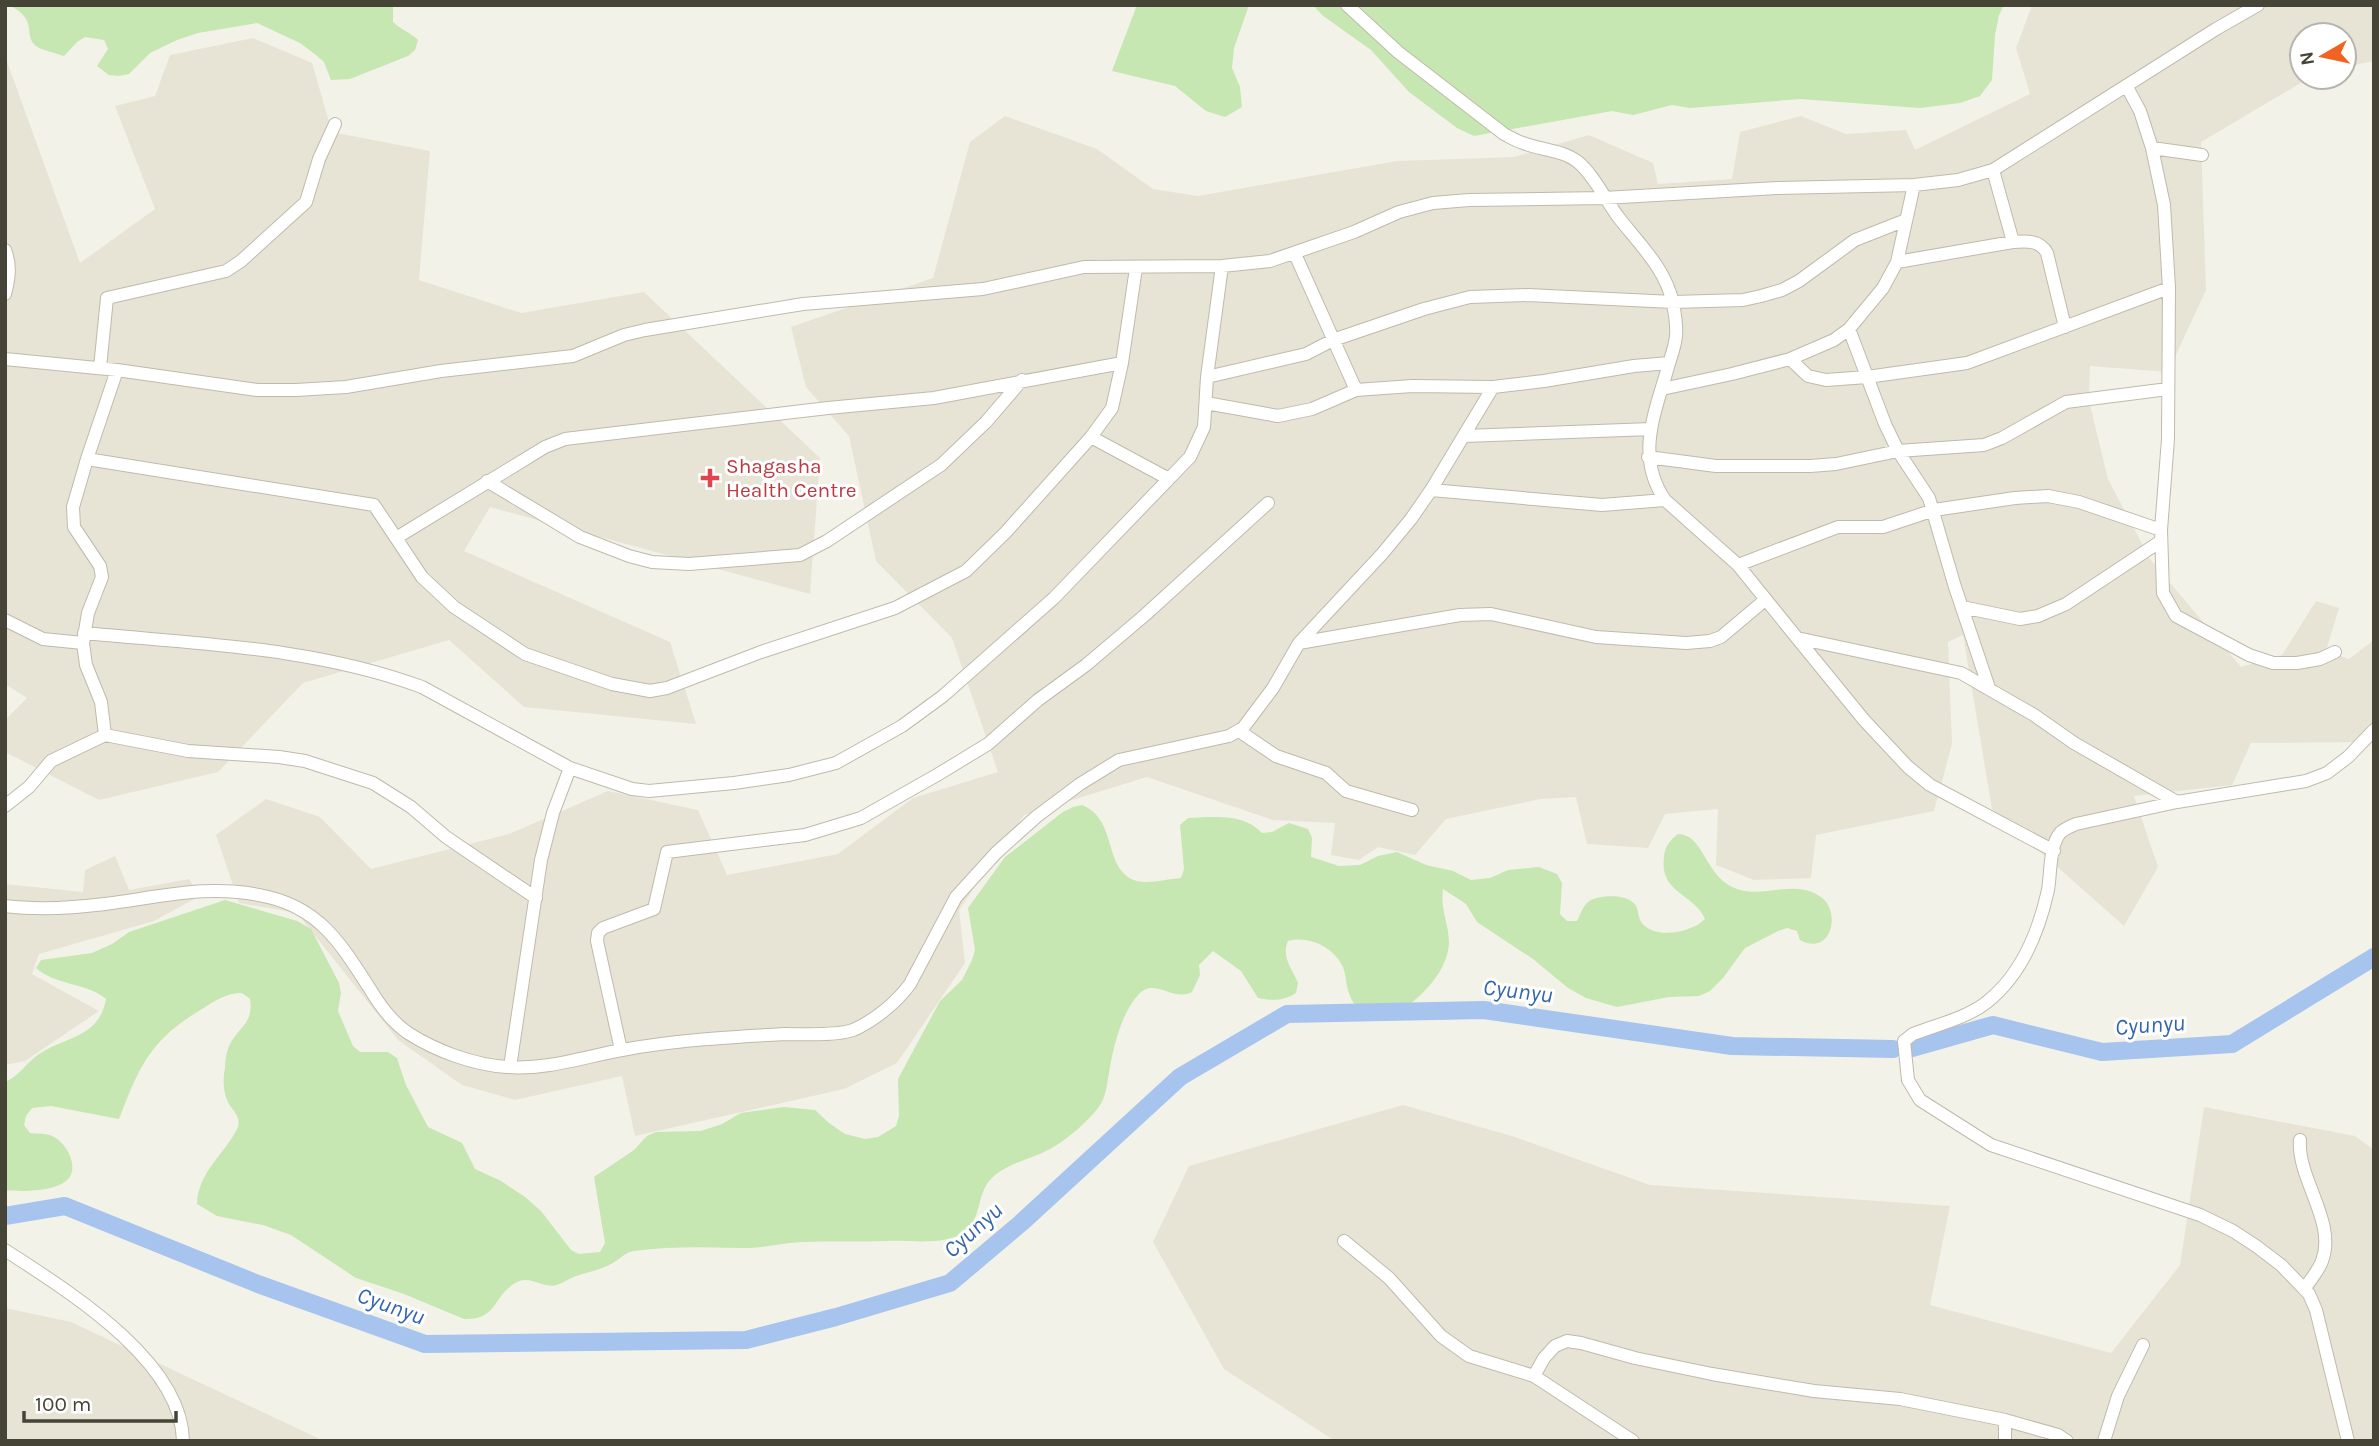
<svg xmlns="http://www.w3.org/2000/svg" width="2379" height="1446" font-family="Karla,sans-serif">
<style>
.residential{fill:#e7e4d6}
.green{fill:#c6e6b2}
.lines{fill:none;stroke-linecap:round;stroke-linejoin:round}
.river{stroke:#a6c4ed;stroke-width:18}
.street-casing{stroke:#bebbab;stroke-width:14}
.street{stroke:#fff;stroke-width:12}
.health-dot{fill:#e0444e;stroke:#fff;stroke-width:2.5}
.labels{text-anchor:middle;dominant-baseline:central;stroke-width:6;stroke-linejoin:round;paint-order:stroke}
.health-label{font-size:21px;fill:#be3a42;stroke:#fff;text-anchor:start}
.water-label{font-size:23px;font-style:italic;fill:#3466ae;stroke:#fff}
</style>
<rect width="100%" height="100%" fill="#f3f2e8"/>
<path class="residential" d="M 2032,5 L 2374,5 L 2374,61 L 2344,67 L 2344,35 L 2302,35 L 2302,77 L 2311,77 L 2201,142 L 2206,290 L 2168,372 L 2090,366 L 2089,401 L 2108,479 L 2150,559 L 2241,667 L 2282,655 L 2316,601 L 2339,608 L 2326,651 L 2349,659 L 2374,640 L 2374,727 L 2363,742 L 2251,743 L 2232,785 L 2134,796 L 2158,867 L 2124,926 L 1992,809 L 1963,635 L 1948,642 L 1952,744 L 1934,811 L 1816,835 L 1811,878 L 1754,880 L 1716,865 L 1718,809 L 1665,814 L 1648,848 L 1587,844 L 1576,797 L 1541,799 L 1446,819 L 1415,855 L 1378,847 L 1359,860 L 1331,855 L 1335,823 L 1273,820 L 1147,777 L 1024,815 L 959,910 L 965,963 L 897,1063 L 844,1089 L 635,1136 L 622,1076 L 515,1100 L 462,1085 L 398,1040 L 297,913 L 239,903 L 216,835 L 266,799 L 320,817 L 371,869 L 509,834 L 608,791 L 698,810 L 727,875 L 838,854 L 913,798 L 998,772 L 952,638 L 876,561 L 849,436 L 806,387 L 791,327 L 933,278 L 970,142 L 1005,116 L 1097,149 L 1153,189 L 1198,196 L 1397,161 L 1514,157 L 1589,135 L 1653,163 L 1658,184 L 1732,179 L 1740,132 L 1801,116 L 1846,134 L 1906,130 L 1915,150 L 2030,94 L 2016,48 Z
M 253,38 L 312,63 L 332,132 L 430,151 L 419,280 L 521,313 L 644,292 L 820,458 L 810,594 L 490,507 L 464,551 L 670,642 L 696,724 L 524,707 L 449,640 L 303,683 L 218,772 L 99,800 L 5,752 L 5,720 L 27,698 L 5,684 L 5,56 L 80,263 L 155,209 L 115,106 L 155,96 L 170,55 Z
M 115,856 L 129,890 L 189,879 L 200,896 L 154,921 L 39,954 L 32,974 L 99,1011 L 25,1061 L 5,1065 L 5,884 L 83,892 L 85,870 Z
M 1403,1105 L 1515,1137 L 1650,1185 L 1950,1206 L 1930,1305 L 2111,1353 L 2180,1265 L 2204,1107 L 2355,1136 L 2374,1150 L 2374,1441 L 1335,1441 L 1224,1369 L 1153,1242 L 1189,1166 Z
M 5,1308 L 71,1322 L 324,1441 L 5,1441 Z"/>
<path class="green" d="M 9,5 L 393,5 L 393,22 C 401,30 410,32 418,40 L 415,50 L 408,56 L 350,79 L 331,80 L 324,62 L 316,55 L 300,43 L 257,23 L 198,33 L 177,40 L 150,53 L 129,74 L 118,76 L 109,75 L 97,66 L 108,49 L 104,40 L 85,37 L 77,42 L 64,56 C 56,53 43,51 36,46 C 22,34 40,21 9,5 Z
M 1137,5 L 1249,5 L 1234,48 L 1232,68 L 1240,87 L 1242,107 L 1225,117 L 1206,111 L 1175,86 L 1112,71 Z
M 1313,5 L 2004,5 L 1999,15 L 1995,35 L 1992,80 L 1980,96 L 1960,103 L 1920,108 L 1800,99 L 1690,108 L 1672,105 L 1633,115 L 1612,111 L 1474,136 L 1457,128 L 1409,92 L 1371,50 L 1322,15 Z
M 1082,805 C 1119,820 1102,871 1137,881 C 1149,884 1168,879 1181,878 L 1184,869 L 1180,825 L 1188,818 C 1215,817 1243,813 1262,833 L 1272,832 L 1289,823 L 1308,829 L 1312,838 L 1311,857 L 1339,866 L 1360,865 L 1378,856 L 1397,852 L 1426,865 L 1453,871 L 1471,880 L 1490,878 L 1508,870 L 1539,867 L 1557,874 L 1562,883 L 1560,914 L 1567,921 L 1577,921 C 1580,915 1583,906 1588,902 C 1596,895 1622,894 1631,901 C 1639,906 1637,912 1640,920 C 1651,941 1692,933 1705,919 C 1694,893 1659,894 1664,857 C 1665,846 1670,840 1678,834 C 1704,835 1704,873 1732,887 C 1761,901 1794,877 1821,897 C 1842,912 1831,957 1800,940 L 1797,931 L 1787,928 L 1778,931 L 1745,948 L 1723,978 L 1710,991 L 1699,996 L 1669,997 L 1617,1007 L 1586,998 L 1568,988 L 1533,959 L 1477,922 L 1466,904 L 1443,889 C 1440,911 1449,923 1449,943 C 1448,978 1401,1021 1367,1021 C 1360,1013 1352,1003 1349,993 C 1346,985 1346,975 1343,967 C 1334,947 1308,935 1288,941 C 1281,957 1292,968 1298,983 L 1296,993 C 1284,1001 1272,1001 1258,998 L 1241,971 L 1213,951 L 1199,965 L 1200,975 L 1192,992 C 1172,1002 1155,977 1139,994 C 1121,1013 1113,1048 1109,1073 C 1107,1084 1106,1098 1098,1108 C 1086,1123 1068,1139 1050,1149 C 1031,1160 1005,1163 990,1180 C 976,1195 982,1224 960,1235 C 939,1245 909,1240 887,1241 C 859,1242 830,1241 802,1242 C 781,1243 760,1249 739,1248 C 704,1247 669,1246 634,1251 C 625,1252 619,1260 611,1264 C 601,1270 587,1272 576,1276 C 570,1278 563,1283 557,1285 C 540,1289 529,1272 512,1285 C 492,1300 496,1320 464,1319 L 404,1294 L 356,1278 L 291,1235 L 263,1225 L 217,1216 L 197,1204 C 198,1172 224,1155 237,1129 C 243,1117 231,1110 227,1100 C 223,1090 223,1078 225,1068 C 225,1061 226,1053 229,1046 C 238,1027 254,1024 250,999 L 242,993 C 226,993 216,1000 202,1009 C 150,1040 140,1065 119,1119 L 51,1106 L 32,1108 L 26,1116 L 24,1125 L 30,1133 C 37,1134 46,1133 52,1136 C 65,1141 79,1165 69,1178 C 58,1192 21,1192 5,1190 L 5,1082 C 19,1076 24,1066 35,1057 C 62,1036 99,1040 106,999 C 86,982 56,986 36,968 L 41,960 L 92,953 L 112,944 L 129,932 L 225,900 L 297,921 L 311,929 L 339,983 L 341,993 L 338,1011 L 353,1046 L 360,1052 L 388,1052 L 397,1058 L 406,1085 L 428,1127 L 462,1143 L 475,1169 L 501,1181 L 525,1197 L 541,1211 L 571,1250 L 579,1254 L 600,1252 L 605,1243 L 594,1177 L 634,1150 L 647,1136 L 656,1132 L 701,1131 L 722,1124 L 741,1113 L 784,1107 L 815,1110 L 829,1123 L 845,1134 L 865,1139 L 878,1137 L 896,1126 L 899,1116 L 898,1079 L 940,1001 L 962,980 L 972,960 L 975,950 L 968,908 L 1005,857 L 1063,812 L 1073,807 Z"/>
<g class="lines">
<path class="river" d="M 1912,1048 L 1993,1025 L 2102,1052 L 2232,1044 L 2374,957
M 5,1216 L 65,1206 L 258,1284 L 425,1344 L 746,1340 L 836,1317 L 950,1283 L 1021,1223 L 1180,1077 L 1287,1014 L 1484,1010 L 1732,1046 L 1893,1049"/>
<g class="street-casing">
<path id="street" d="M 1347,5 L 1398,52 L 1504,134 C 1510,137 1516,141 1523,143 C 1541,150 1563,150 1578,162 C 1594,175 1606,201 1619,218 C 1640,245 1666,269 1673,304 C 1675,314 1677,326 1676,336 C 1675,347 1671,356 1668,367 C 1655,413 1635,456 1665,500 L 1738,565 L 1797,638 L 1961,673 L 2034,715 L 2074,743 L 2177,802
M 2127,87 L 2140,111 L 2152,148 L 2164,205 L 2169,288 L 2168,439 L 2161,530 L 2163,593 L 2176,616 L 2249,655 L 2273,663 L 2297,663 L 2320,659 L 2335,652
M 2152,148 L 2202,155
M 1993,170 L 2013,242
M 5,250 C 11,265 9,279 5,294
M 1295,254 L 1356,390
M 1897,262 L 2013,242 C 2027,241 2040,240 2047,253 L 2065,327
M 1849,329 L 1885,424 L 1898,451 L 1929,498 L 1955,587 L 1989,688
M 5,359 L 117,370 L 257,390 L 296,390 L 346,387 L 441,371 L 573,356 L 624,335 L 645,330 L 803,304 L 983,289 L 1084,267 L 1222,266 L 1270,261 L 1354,232 L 1399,212 L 1433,203 L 1469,200 L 1604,198 L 1777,188 L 1914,185 L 1958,180 L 1993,170 L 2216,29 L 2258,5
M 1790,359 L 1808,376 L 1826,380 L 1867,377 L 1967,363 L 2169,288
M 100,368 L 107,298 L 226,271 L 241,261 L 306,202 L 319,159 L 335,124
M 1207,377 L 1306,354 L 1333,340 L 1424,309 L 1470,297 L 1528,295 L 1673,302 L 1743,300 L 1761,296 L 1782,290 L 1799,281 L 1855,240 L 1906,220
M 1662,389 L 1732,374 L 1790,359 L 1834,340 L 1849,329 L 1883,288 L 1897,262 L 1914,185
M 1206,403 L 1278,416 L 1312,409 L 1356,390 L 1412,386 L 1493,387 L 1544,381 L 1634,366 L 1669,363
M 1464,436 L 1651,429
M 1091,437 L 1169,479
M 1648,457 L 1716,466 L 1810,466 L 1836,464 L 1898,451 L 1984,445 L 2002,438 L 2066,402 L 2168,389
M 87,459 L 374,505 L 422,577 L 454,607 L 525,654 L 612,684 L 650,691 L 667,688 L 761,652 L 895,608 L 966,571 L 1006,532 L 1091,437 L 1112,408 L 1122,363 L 1136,268
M 487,481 L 580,537 L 629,556 L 652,562 L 689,564 L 800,555 L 827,541 L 941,465 L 986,422 L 1022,380
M 1431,490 L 1602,505 L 1665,500
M 396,538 L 545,447 L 565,439 L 828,408 L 934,398 L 1122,363
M 1738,565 L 1838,527 L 1883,527 L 1934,510 L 2015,498 L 2048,496 L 2079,502 L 2161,530
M 1962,607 L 2020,619 L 2038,616 L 2066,604 L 2161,541
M 5,620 L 43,639 L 83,643
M 84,633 C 198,644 314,647 422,687 L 570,768 L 632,789 L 649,791 L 734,783 L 789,775 L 836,763 L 902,726 L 943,696 L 1054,598 L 1190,457 L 1204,427 L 1207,377 L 1222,266
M 1797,638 L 1864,720 L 1908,767 L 1930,785 L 2054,851
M 1299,643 L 1460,615 L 1491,614 L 1596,637 L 1686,643 L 1710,641 L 1721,637 L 1765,600
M 1239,731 L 1276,756 L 1326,773 L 1346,791 L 1412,810
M 105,735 L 188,751 L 279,757 L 305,761 L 373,783 L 411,807 L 446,837 L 536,898
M 5,806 L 29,787 L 51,761 L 105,735 L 101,702 L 86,665 L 83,643 L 88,613 L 102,577 L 100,566 L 74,527 L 73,507 L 87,459 L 117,370
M 5,906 C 37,910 73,908 105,904 C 161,897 211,883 268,897 C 322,910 342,946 370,989 C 380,1006 392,1022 408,1033 C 436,1051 474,1065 507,1067 C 546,1070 584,1057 622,1050 C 676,1040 730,1037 785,1034 C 803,1034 836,1036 853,1030 C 874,1021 897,1002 910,984 L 956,897 L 996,853 L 1036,817 L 1080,784 L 1119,760 L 1229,736 L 1243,728 L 1273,688 L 1299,643 L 1382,554 L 1411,519 L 1431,490 L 1493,387
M 621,1050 L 597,941 L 598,933 L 603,928 L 654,909 L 667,852 L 805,835 L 861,818 L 937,775 L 988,744 L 1038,700 L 1086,665 L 1145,615 L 1268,503
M 510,1067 L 541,860 L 553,813 L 570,768
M 2300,1140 C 2297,1179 2337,1222 2322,1261 C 2319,1270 2311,1279 2305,1288
M 1344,1241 L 1389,1278 L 1441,1336 L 1469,1356 L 1534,1376
M 5,1250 C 66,1290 182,1360 183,1441
M 2005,1420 L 2005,1441
M 1633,1441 L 1534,1376 L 1544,1358 L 1555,1346 L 1567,1341 L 1581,1343 L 1635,1358 L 1712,1374 L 1814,1391 L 1900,1399 L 2005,1420 L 2058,1435 L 2067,1441
M 2104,1441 L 2118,1396 L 2143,1345
M 2348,1441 L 2316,1310 L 2309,1294 L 2281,1265 L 2256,1246 L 2233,1231 L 2200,1215 L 1991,1145 L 1920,1100 L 1908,1080 L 1904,1041 L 1913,1034 C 1936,1025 1967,1018 1987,1002 C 2021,975 2039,931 2048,890 C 2051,873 2049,845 2061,832 C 2065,829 2071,826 2076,824 L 2177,802 L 2306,781 L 2327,773 L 2348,757 L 2374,730"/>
</g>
<use href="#street" class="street"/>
</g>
<path class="health-dot" d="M706.5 467.5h7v7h7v7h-7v7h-7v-7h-7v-7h7z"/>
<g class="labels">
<g class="health-label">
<text x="726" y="466">Shagasha<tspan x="726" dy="24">Health Centre</tspan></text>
</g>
<g class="water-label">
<text transform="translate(1518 991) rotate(7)">Cyunyu</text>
<text transform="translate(2150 1025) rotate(-4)">Cyunyu</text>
<text transform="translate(973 1230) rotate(-42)">Cyunyu</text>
<text transform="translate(391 1306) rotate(20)">Cyunyu</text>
</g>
</g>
<rect width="2379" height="1446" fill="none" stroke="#464337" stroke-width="14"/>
<g transform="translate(2323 56) rotate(261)"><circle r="33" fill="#ffffff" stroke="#b5b4af" stroke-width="2"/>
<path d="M0-5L12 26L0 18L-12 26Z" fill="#f16321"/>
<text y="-10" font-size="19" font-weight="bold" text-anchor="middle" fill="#464337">N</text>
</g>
<path d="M24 1411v10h152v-10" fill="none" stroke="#464337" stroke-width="3.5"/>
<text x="35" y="1411" font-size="21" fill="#464337" stroke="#ffffff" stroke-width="5" paint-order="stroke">100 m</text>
</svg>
